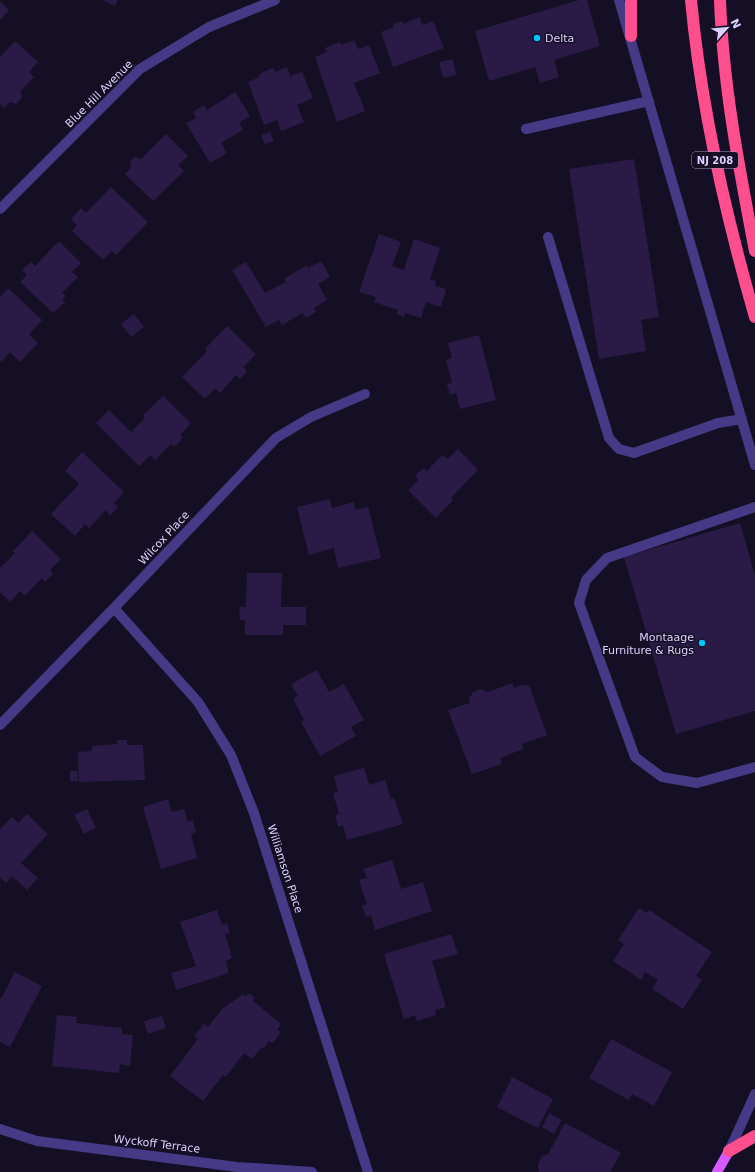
<svg xmlns="http://www.w3.org/2000/svg" width="755" height="1172" font-family="'DejaVu Sans',sans-serif">
<style>
.building{fill:#291b46}
.lines{fill:none;stroke-linecap:round;stroke-linejoin:round}
.minor{stroke:#463985;stroke-width:10}
.major{stroke:#d65aff;stroke-width:10}
.highway{stroke:#ff4e8d;stroke-width:12}
.poi-dot{fill:#00c5fe;stroke:#150f25;stroke-width:1.5}
.labels{text-anchor:middle;dominant-baseline:central;stroke-width:3;stroke-linejoin:round;paint-order:stroke}
.shield{fill:#150f25;stroke:#a298be;stroke-width:1}
.shield-label{font-size:10px;font-weight:bold;fill:#ded3ff}
.poi-label{font-size:11px;fill:#ded3ff;stroke:#150f25;text-anchor:start}
.street-label{font-size:11px;fill:#ded3ff;stroke:#150f25}
</style>
<rect width="100%" height="100%" fill="#150f25"/>
<path class="building" d="M 103,0 L 118,0 L 115,6 Z
M 579,0 L 587,0 L 600,46 L 554,60 L 559,77 L 540,83 L 535,67 L 489,81 L 475,31 Z
M 0,1 L 9,10 L 0,20 Z
M 420,17 L 422,25 L 433,21 L 444,48 L 393,67 L 381,32 L 394,27 L 393,24 L 402,21 L 403,24 Z
M 354,40 L 358,49 L 369,45 L 380,73 L 354,83 L 365,111 L 337,122 L 315,57 L 327,52 L 325,48 L 340,42 L 341,45 Z
M 15,41 L 38,62 L 29,72 L 34,77 L 20,92 L 22,94 L 21,99 L 16,104 L 10,102 L 4,108 L 0,104 L 0,57 Z
M 453,59 L 456,75 L 443,78 L 439,62 Z
M 287,67 L 290,76 L 302,72 L 313,98 L 297,105 L 304,122 L 281,131 L 277,120 L 264,125 L 248,82 L 260,77 L 259,74 L 273,68 L 275,72 Z
M 235,92 L 250,116 L 239,123 L 243,130 L 221,143 L 227,153 L 210,163 L 186,123 L 196,118 L 193,112 L 204,105 L 207,110 Z
M 270,132 L 274,141 L 265,144 L 261,135 Z
M 166,134 L 188,156 L 178,165 L 184,171 L 153,201 L 125,174 L 131,168 L 130,162 L 134,157 L 141,159 Z
M 634,159 L 659,317 L 641,320 L 646,351 L 599,359 L 569,169 Z
M 111,187 L 148,222 L 116,255 L 112,251 L 103,260 L 72,231 L 77,225 L 71,219 L 81,208 L 86,213 Z
M 379,234 L 401,242 L 392,266 L 404,270 L 414,239 L 440,248 L 430,279 L 436,281 L 435,286 L 446,289 L 441,307 L 426,302 L 421,318 L 405,313 L 404,317 L 396,314 L 398,310 L 374,302 L 376,297 L 359,292 Z
M 59,241 L 81,263 L 72,272 L 78,277 L 62,293 L 66,296 L 62,300 L 65,302 L 53,313 L 20,282 L 27,275 L 22,270 L 31,262 L 35,266 Z
M 321,261 L 330,277 L 318,284 L 327,300 L 314,308 L 316,312 L 306,318 L 302,313 L 282,325 L 279,320 L 266,327 L 232,270 L 246,262 L 265,293 L 286,282 L 284,279 L 307,265 L 308,268 Z
M 8,288 L 42,320 L 29,334 L 38,343 L 20,362 L 10,352 L 2,362 L 0,360 L 0,297 Z
M 134,314 L 144,327 L 131,337 L 121,324 Z
M 227,326 L 256,354 L 243,367 L 247,371 L 240,379 L 236,375 L 220,393 L 215,388 L 205,399 L 182,377 L 207,351 L 205,349 Z
M 479,335 L 496,400 L 460,409 L 456,393 L 450,395 L 447,384 L 452,383 L 446,360 L 452,358 L 448,343 Z
M 163,396 L 191,423 L 180,435 L 183,438 L 174,447 L 171,444 L 155,460 L 150,455 L 139,466 L 96,423 L 109,410 L 131,432 L 145,418 L 143,415 Z
M 458,449 L 478,470 L 451,498 L 453,500 L 436,518 L 408,490 L 418,480 L 415,476 L 423,468 L 427,471 L 442,455 L 448,459 Z
M 82,452 L 124,492 L 114,503 L 118,507 L 110,516 L 106,510 L 89,528 L 85,524 L 75,536 L 51,514 L 79,484 L 65,471 Z
M 330,499 L 332,508 L 354,502 L 355,510 L 368,507 L 381,558 L 338,568 L 334,548 L 309,555 L 297,507 Z
M 740,523 L 755,575 L 755,711 L 676,734 L 624,557 Z
M 32,531 L 61,559 L 50,570 L 53,574 L 45,582 L 42,578 L 25,596 L 20,591 L 10,602 L 0,592 L 0,568 L 15,553 L 13,551 Z
M 247,573 L 282,573 L 281,607 L 306,607 L 306,625 L 283,625 L 283,635 L 245,635 L 245,620 L 240,620 L 239,607 L 246,607 Z
M 317,670 L 329,692 L 344,684 L 364,720 L 351,727 L 356,736 L 320,756 L 301,722 L 304,720 L 293,699 L 298,696 L 291,684 Z
M 512,683 L 514,688 L 524,684 L 525,686 L 529,685 L 547,735 L 522,744 L 523,749 L 500,758 L 502,764 L 472,774 L 448,710 L 470,703 L 469,699 L 473,692 L 481,689 L 488,692 Z
M 117,740 L 127,740 L 127,745 L 143,745 L 145,780 L 79,782 L 78,752 L 92,751 L 92,746 L 117,744 Z
M 364,768 L 369,785 L 385,780 L 391,799 L 394,798 L 403,824 L 347,840 L 343,825 L 338,827 L 335,815 L 339,814 L 333,793 L 338,792 L 334,776 Z
M 70,771 L 78,771 L 78,781 L 70,781 Z
M 168,799 L 172,812 L 184,809 L 188,822 L 193,820 L 196,832 L 191,834 L 197,858 L 161,869 L 143,807 Z
M 87,809 L 96,828 L 84,834 L 74,815 Z
M 27,814 L 48,834 L 21,863 L 38,878 L 27,890 L 12,876 L 6,883 L 0,878 L 0,829 L 12,817 L 18,823 Z
M 392,860 L 401,889 L 423,882 L 432,911 L 375,930 L 371,915 L 366,917 L 362,906 L 367,904 L 359,880 L 367,878 L 363,869 Z
M 639,908 L 647,913 L 649,910 L 712,952 L 696,976 L 702,980 L 683,1009 L 652,989 L 658,980 L 645,972 L 641,980 L 613,961 L 624,944 L 618,940 Z
M 217,910 L 222,925 L 227,923 L 230,933 L 225,934 L 232,958 L 226,961 L 229,973 L 176,990 L 171,973 L 196,966 L 180,922 Z
M 451,934 L 458,954 L 432,961 L 446,1007 L 435,1010 L 436,1015 L 417,1021 L 415,1015 L 404,1019 L 384,954 Z
M 15,972 L 42,986 L 10,1047 L 0,1042 L 0,998 L 1,999 Z
M 249,993 L 255,998 L 253,1001 L 281,1024 L 277,1030 L 281,1032 L 273,1043 L 269,1041 L 264,1048 L 262,1047 L 252,1059 L 244,1053 L 226,1077 L 223,1075 L 203,1101 L 170,1076 L 198,1039 L 194,1036 L 204,1024 L 208,1027 L 222,1009 L 243,994 L 246,996 Z
M 57,1015 L 77,1017 L 76,1023 L 122,1028 L 122,1034 L 133,1035 L 130,1066 L 120,1064 L 119,1073 L 52,1066 Z
M 162,1016 L 166,1028 L 148,1034 L 144,1021 Z
M 611,1039 L 672,1072 L 654,1106 L 632,1094 L 629,1100 L 589,1078 Z
M 512,1077 L 553,1099 L 538,1128 L 497,1107 Z
M 549,1113 L 562,1120 L 554,1134 L 542,1127 Z
M 565,1123 L 621,1153 L 610,1172 L 539,1172 L 538,1165 L 541,1157 L 548,1154 Z"/>
<g class="lines">
<path class="minor" d="M 619,0 L 755,465
M 526,129 L 649,101
M 0,209 L 140,69 L 209,27 L 275,0
M 548,237 L 609,438 L 619,449 L 634,453 L 718,423 L 742,419
M 755,507 L 607,558 L 586,580 L 579,603 L 635,757 L 662,777 L 697,783 L 755,767
M 114,608 L 198,702 L 231,755 L 254,813 L 368,1172
M 0,725 L 114,608 L 276,438 L 311,417 L 365,394
M 0,1129 L 37,1141 L 237,1167 L 312,1172
M 729,1151 L 755,1094"/>
<path class="major" d="M 717,1172 L 729,1151"/>
<path class="highway" d="M 691,0 C 701,108 725,213 755,317
M 720,0 C 723,85 739,168 755,251
M 631,36 L 631,0
M 729,1151 L 755,1136"/>
</g>
<g class="poi-dot">
<circle cx="537" cy="38" r="4"/>
<circle cx="702" cy="643" r="4"/>
</g>
<g class="labels">
<rect class="shield" x="692" y="152" width="46" height="16" rx="3"/>
<g class="shield-label">
<text x="715" y="160">NJ 208</text>
</g>
<g class="poi-label">
<text x="545" y="38">Delta</text>
<text x="694" y="637" text-anchor="end">Montaage<tspan x="694" dy="13">Furniture &amp; Rugs</tspan></text>
</g>
<g class="street-label">
<text transform="translate(99 94) rotate(-45)">Blue Hill Avenue</text>
<text transform="translate(164 538) rotate(-47)">Wilcox Place</text>
<text transform="translate(285 869) rotate(72)">Williamson Place</text>
<text transform="translate(157 1144) rotate(7)">Wyckoff Terrace</text>
</g>
</g>
<g transform="translate(727 28) rotate(63)" stroke="#150f25" stroke-width="3" paint-order="stroke">
<path d="M0-3L7 15L0 10L-7 15Z" fill="#ded3ff"/>
<text y="-6" font-size="11" font-weight="bold" text-anchor="middle" fill="#ded3ff">N</text>
</g>
</svg>
